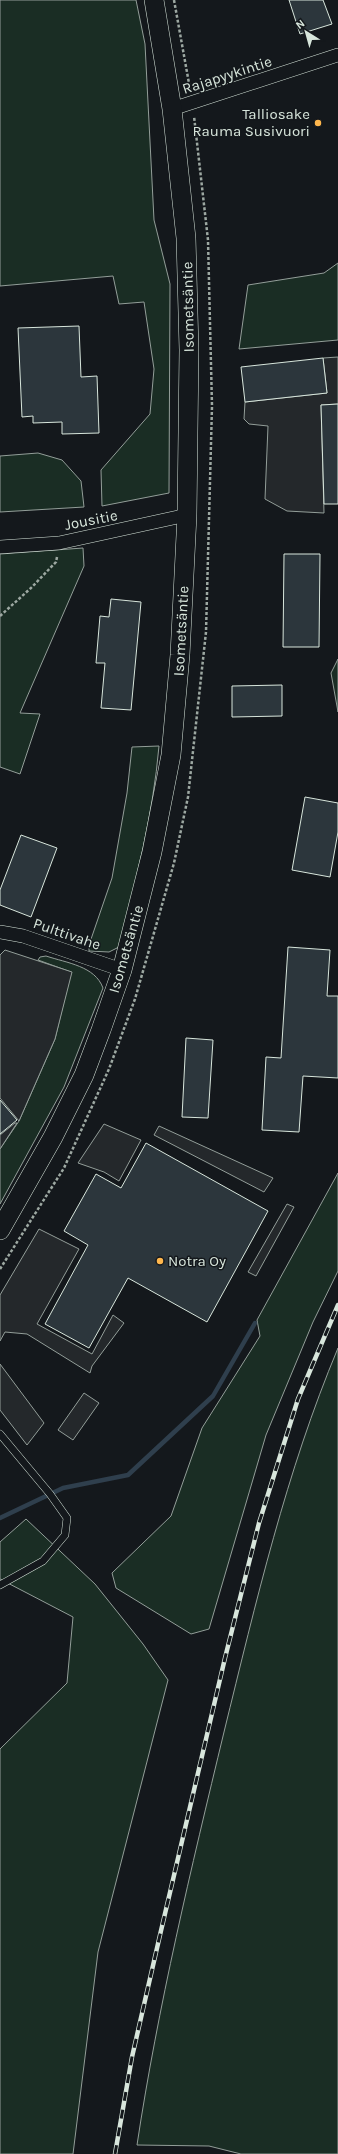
<svg xmlns="http://www.w3.org/2000/svg" width="338" height="2154" font-family="Karla,sans-serif">
<style>
.green{fill:#1a2d24;stroke:#939e99}
.parking{fill:#24282b;stroke:#939e99}
.lines{fill:none;stroke-linecap:round;stroke-linejoin:round}
.stream{stroke:#2f3f4d;stroke-width:4.5}
.building{fill:#2c363c;stroke:#d8e6dc}
.service-casing{stroke:#d8e6dc;stroke-width:8}
.minor-casing{stroke:#d8e6dc;stroke-width:14}
.secondary-casing{stroke:#d8e6dc;stroke-width:20}
.path{stroke:#9da8a2;stroke-width:2.5;stroke-dasharray:3 2;stroke-linecap:butt}
.service{stroke:#14181c;stroke-width:7}
.minor{stroke:#14181c;stroke-width:13}
.secondary{stroke:#14181c;stroke-width:19}
.rail-casing{stroke:#d8e6dc;stroke-width:4.5}
.rail{stroke:#14181c;stroke-width:3;stroke-dasharray:9;stroke-linecap:butt}
.poi-dot{fill:#ffb74d;stroke:#14181c;stroke-width:1.5}
.labels{text-anchor:middle;dominant-baseline:central;stroke-width:3;stroke-linejoin:round;paint-order:stroke}
.street-label{font-size:15px;fill:#d8e6dc;stroke:#14181c}
.poi-label{font-size:15px;fill:#d8e6dc;stroke:#14181c;text-anchor:end}
</style>
<rect width="100%" height="100%" fill="#14181c"/>
<path class="green" d="M 0,0 L 136,0 L 145,44 L 154,220 L 170,284 L 169,493 L 102,506 L 101,470 L 150,414 L 154,369 L 144,302 L 119,304 L 113,276 L 0,286 Z
M 338,263 L 338,340 L 239,349 L 248,285 L 324,273 Z
M 38,453 L 62,460 L 81,481 L 84,507 L 0,512 L 0,456 Z
M 83,548 L 84,566 L 20,713 L 40,714 L 20,774 L 0,767 L 0,554 Z
M 338,659 L 338,712 L 331,673 Z
M 159,746 C 153,815 136,880 119,947 L 109,952 L 89,951 L 89,945 L 112,878 L 127,793 L 132,747 Z
M 46,956 C 67,963 95,966 103,988 L 64,1087 L 0,1204 L 0,1149 L 19,1121 L 55,1039 L 71,972 L 38,960 L 40,957 Z
M 338,1173 L 338,1271 L 313,1322 L 266,1435 L 209,1629 L 191,1634 L 116,1588 L 112,1573 L 171,1516 L 202,1428 L 260,1336 L 257,1320 Z
M 338,1348 L 338,2154 L 241,2154 L 209,2146 L 137,2145 C 158,2006 191,1869 224,1732 C 256,1602 286,1472 338,1348 Z
M 26,1519 L 95,1584 L 143,1644 L 168,1680 L 98,1952 L 73,2154 L 0,2154 L 0,1749 L 67,1683 L 73,1617 L 0,1579 L 0,1542 Z"/>
<path class="parking" d="M 338,357 L 338,404 L 321,405 L 324,513 L 287,511 L 265,499 L 268,426 L 249,424 L 244,419 L 245,402 L 327,393 L 323,358 Z
M 5,950 L 72,972 L 55,1039 L 19,1121 L 0,1098 L 0,955 Z
M 15,1123 L 17,1123 L 0,1149 L 0,1135 Z
M 104,1124 L 141,1140 L 119,1181 L 104,1172 L 78,1163 Z
M 159,1126 L 273,1178 L 264,1192 L 154,1135 Z
M 287,1204 L 294,1207 L 256,1276 L 248,1272 Z
M 39,1229 L 79,1249 L 37,1324 L 92,1354 L 113,1315 L 124,1323 L 92,1366 L 90,1373 L 27,1334 L 5,1332 L 0,1341 L 0,1295 Z
M 0,1364 L 44,1423 L 27,1445 L 0,1410 Z
M 84,1393 L 99,1403 L 73,1440 L 58,1430 Z"/>
<g class="lines">
<path class="stream" d="M 0,1518 L 63,1488 L 128,1475 L 213,1396 L 255,1323"/>
</g>
<path class="building" d="M 289,0 L 323,0 L 332,24 L 300,34 Z
M 79,326 L 81,377 L 97,376 L 99,433 L 62,434 L 62,422 L 33,423 L 33,416 L 22,417 L 18,328 Z
M 323,358 L 327,393 L 245,402 L 241,367 Z
M 338,404 L 338,504 L 324,504 L 321,405 Z
M 284,554 L 320,554 L 319,647 L 283,647 Z
M 111,599 L 141,602 L 131,710 L 101,708 L 105,663 L 96,663 L 100,616 L 109,617 Z
M 282,685 L 282,716 L 232,717 L 232,686 Z
M 305,797 L 338,803 L 338,832 L 330,877 L 292,870 Z
M 21,835 L 57,848 L 31,917 L 0,905 L 0,890 Z
M 288,947 L 330,950 L 327,996 L 338,996 L 338,1078 L 303,1076 L 299,1132 L 262,1130 L 266,1057 L 281,1058 Z
M 186,1038 L 213,1040 L 208,1118 L 182,1117 Z
M 0,1100 L 17,1120 L 0,1134 Z
M 146,1143 L 268,1211 L 207,1322 L 128,1278 L 89,1348 L 45,1324 L 88,1245 L 64,1231 L 96,1174 L 121,1188 Z"/>
<g class="lines">
<g class="service-casing">
<path id="service" d="M 0,1434 L 50,1494 L 67,1518 L 65,1535 L 43,1561 L 0,1585"/>
</g>
<g class="minor-casing">
<path id="minor" d="M 172,109 L 338,55
M 0,547 L 59,543 L 187,515
M 0,932 L 23,936 L 122,970"/>
</g>
<g class="secondary-casing">
<path id="secondary" d="M 0,1230 L 53,1137 L 84,1075 L 101,1030 L 122,970 L 152,852 L 171,755 L 180,655 L 187,515 L 189,350 L 186,238 L 172,109 L 154,0"/>
</g>
<path class="path" d="M 174,0 L 190,89
M 0,616 L 31,588 L 56,562 L 57,557
M 0,1269 L 64,1168 L 109,1069 L 135,999 L 174,863 L 188,797 L 206,632 L 212,406 L 208,240 L 194,116"/>
<use href="#service" class="service"/>
<use href="#minor" class="minor"/>
<use href="#secondary" class="secondary"/>
<g class="rail-casing">
<path id="rail" d="M 115,2154 L 132,2057 L 160,1935 L 225,1658 L 259,1523 L 298,1399 L 338,1305"/>
</g>
<use href="#rail" class="rail"/>
</g>
<g class="poi-dot">
<circle cx="318" cy="123" r="4"/>
<circle cx="160" cy="1261" r="4"/>
</g>
<g class="labels">
<g class="street-label">
<text transform="translate(227 75) rotate(-18)">Rajapyykintie</text>
<text transform="translate(188 307) rotate(-91)">Isometsäntie</text>
<text transform="translate(91 520) rotate(-11)">Jousitie</text>
<text transform="translate(181 631) rotate(-87)">Isometsäntie</text>
<text transform="translate(67 934) rotate(19)">Pulttivahe</text>
<text transform="translate(126 949) rotate(-74)">Isometsäntie</text>
</g>
<g class="poi-label">
<text x="310" y="114">Talliosake<tspan x="310" dy="17">Rauma Susivuori</tspan></text>
<text x="168" y="1261" text-anchor="start">Notra Oy</text>
</g>
</g>
<g transform="translate(306 32) rotate(323)" stroke="#14181c" stroke-width="3" paint-order="stroke">
<path d="M0-3L7 15L0 10L-7 15Z" fill="#d8e6dc"/>
<text y="-6" font-size="11" font-weight="bold" text-anchor="middle" fill="#d8e6dc">N</text>
</g>
</svg>
